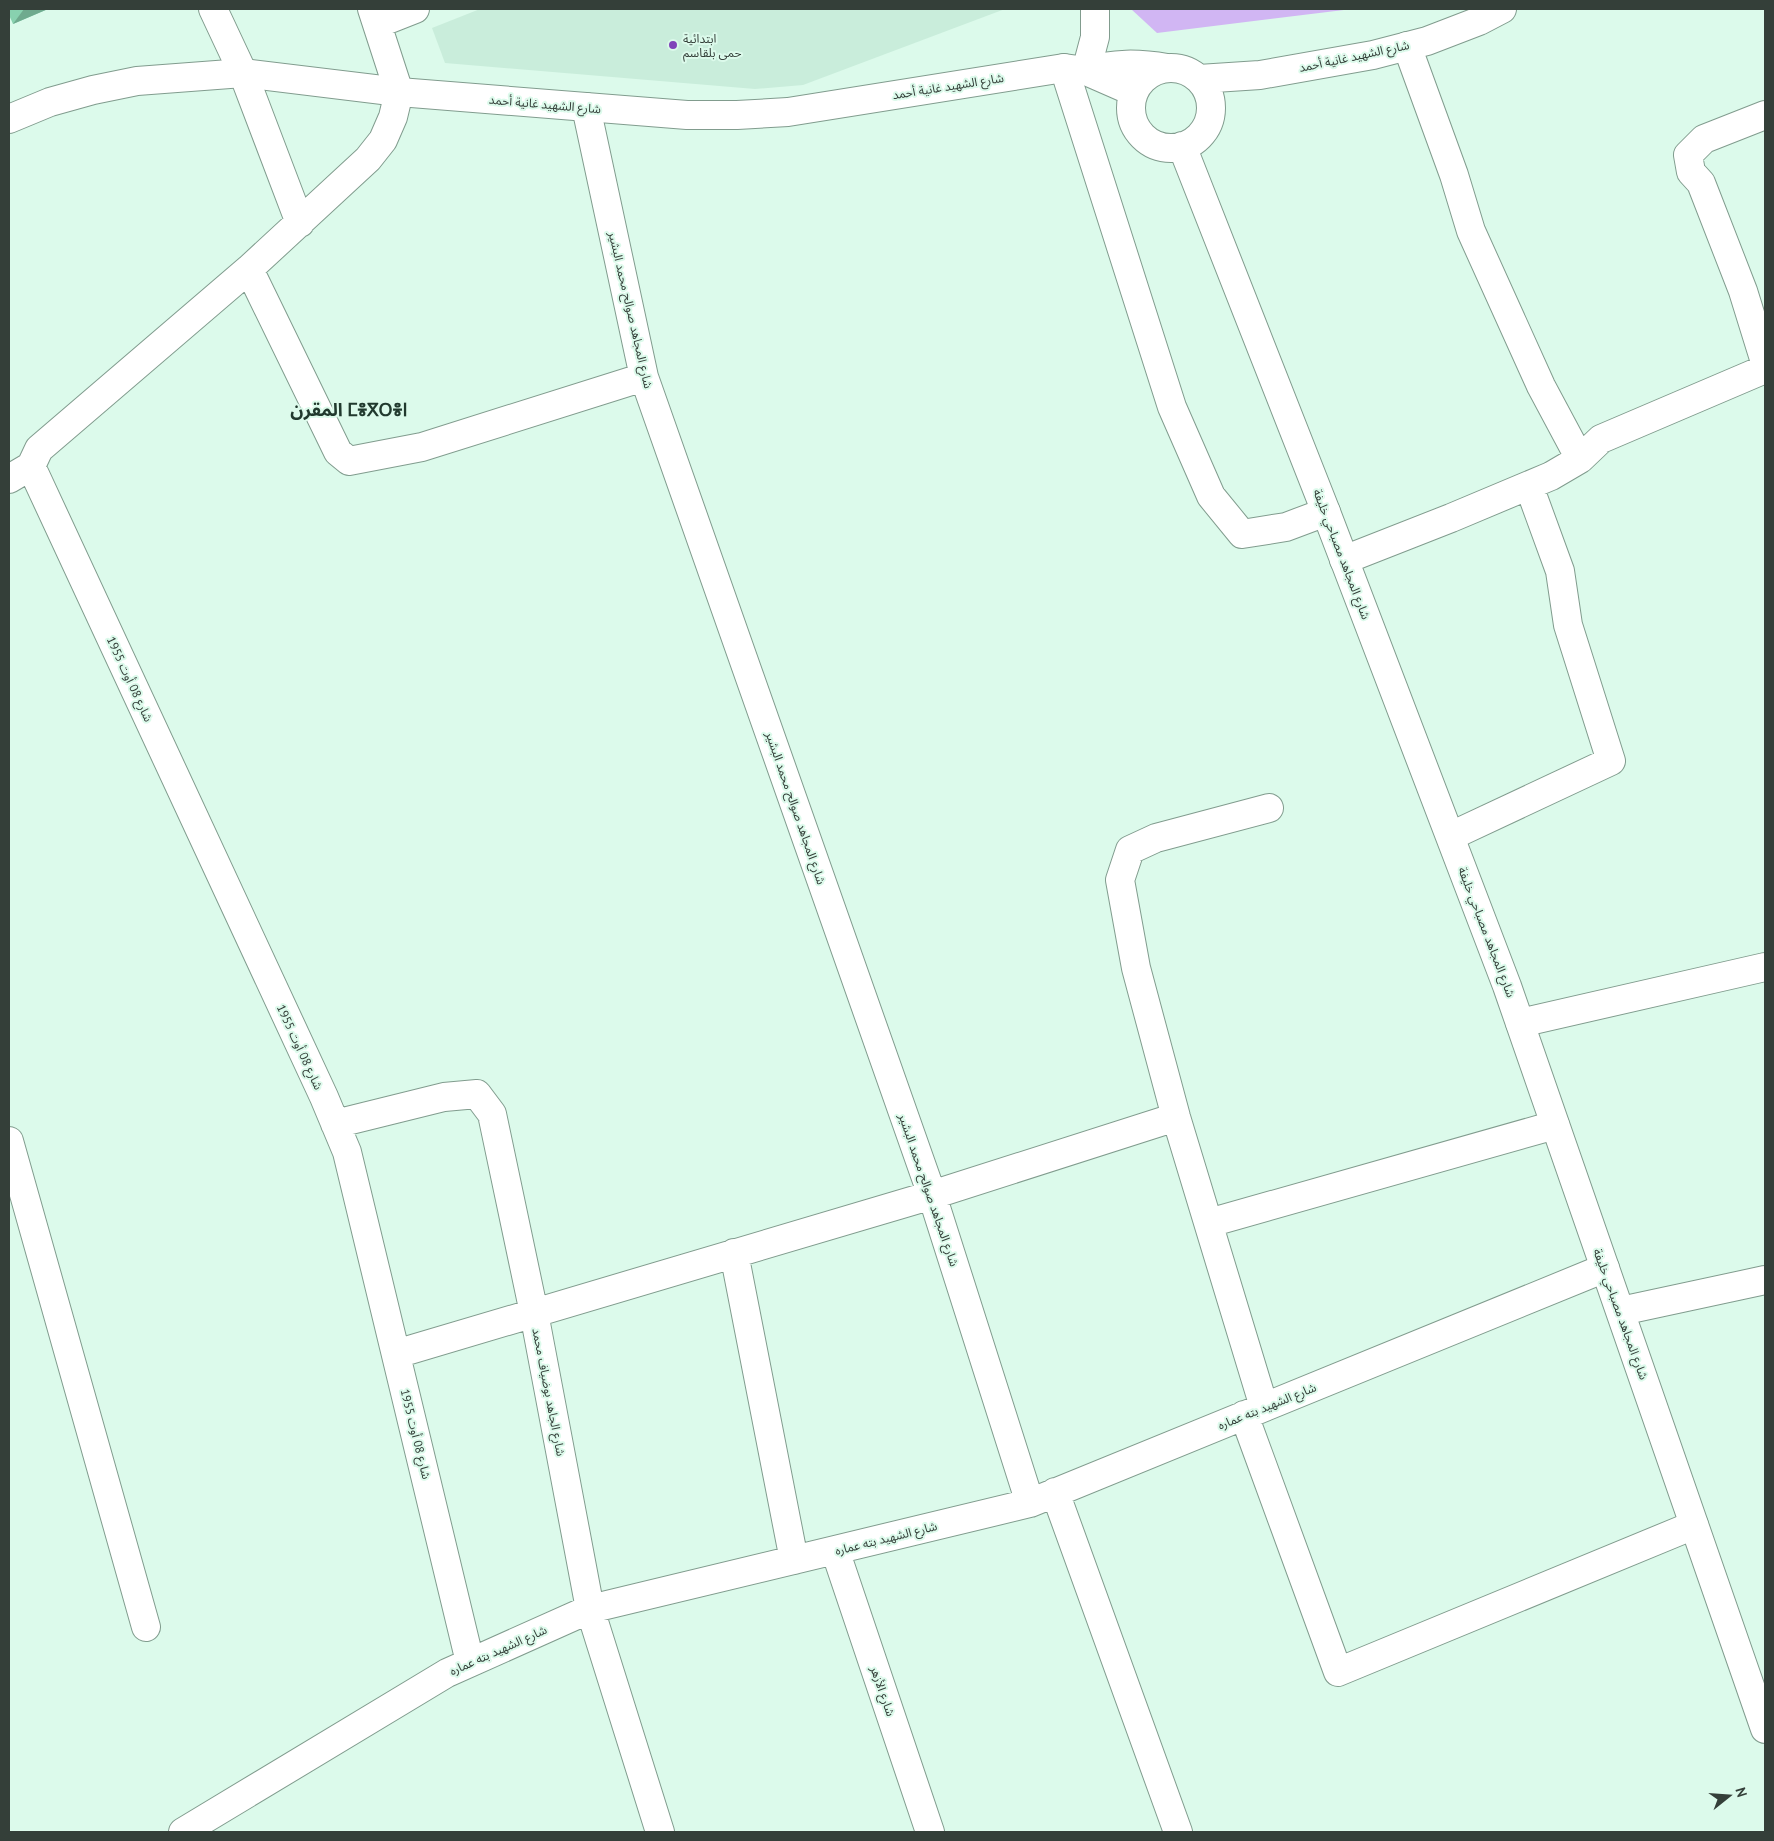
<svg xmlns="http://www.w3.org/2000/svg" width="1774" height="1841" font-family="'PT Sans','Noto Sans Arabic','Noto Sans Tifinagh',sans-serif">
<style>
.built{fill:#c9eddb}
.green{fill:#d1b6f3}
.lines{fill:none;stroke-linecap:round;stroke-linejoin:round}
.street-casing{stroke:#819c8e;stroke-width:30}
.secondary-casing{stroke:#819c8e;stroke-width:30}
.street{stroke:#fff;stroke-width:28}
.secondary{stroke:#fff;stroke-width:28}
.wall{fill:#88d1af}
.shaded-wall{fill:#6faa8e}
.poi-dot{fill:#8043b9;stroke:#dcfaeb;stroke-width:2}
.labels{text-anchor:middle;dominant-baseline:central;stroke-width:4;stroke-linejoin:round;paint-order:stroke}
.poi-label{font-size:12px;fill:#343f39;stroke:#dcfaeb;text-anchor:start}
.street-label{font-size:12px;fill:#343f39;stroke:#dcfaeb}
.district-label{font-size:18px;font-weight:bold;fill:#21392e;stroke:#dcfaeb}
</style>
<rect width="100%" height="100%" fill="#dcfaeb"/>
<path class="built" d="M 480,9 L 1005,9 L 803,85 L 755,89 L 445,63 L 432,28 Z"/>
<path class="green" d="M 1131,9 L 1352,9 L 1157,33 Z"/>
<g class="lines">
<g class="street-casing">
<path id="street" d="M 213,9 L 243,73 L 300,223
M 377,24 L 415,9
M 1407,46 L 1454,175 L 1471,231 L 1541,386 L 1580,459
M 1064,68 L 1172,407 L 1211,496 L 1242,534 L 1286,527 L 1326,512
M 1086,71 L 1095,37 L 1095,9
M 586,107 L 644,377 L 932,1195 L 1030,1503
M 1765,115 L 1704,139 L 1688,155 L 1691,172 L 1701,183 L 1743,291 L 1765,362
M 249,269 L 338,452 L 349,461 L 422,447 L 644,377
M 31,466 L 324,1097 L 347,1152 L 470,1662
M 9,479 L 31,466 L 39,449 L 249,269 L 368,159 L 383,140 L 393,117 L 399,92 L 372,9
M 1344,560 L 1451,518 L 1551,476 L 1580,459 L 1601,439 L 1765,369
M 1451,836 L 1611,761 L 1568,625 L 1560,571 L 1529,486
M 1520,1023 L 1765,967
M 335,1124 L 444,1097 L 477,1094 L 492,1114 L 534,1313 L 590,1609 L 660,1832
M 9,1141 L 146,1627
M 1209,1223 L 1555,1125
M 734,1253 L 794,1560
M 1621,1311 L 1765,1280
M 396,1354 L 932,1195 L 1176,1117
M 1264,1407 L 1176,1117 L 1136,968 L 1120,880 L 1130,850 L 1156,838 L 1269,808
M 1244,1415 L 1338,1672 L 1694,1525
M 1055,1492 L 1178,1832
M 835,1550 L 930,1832
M 183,1832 L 447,1673 L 590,1609 L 1030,1503 L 1605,1268"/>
</g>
<g class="secondary-casing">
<path id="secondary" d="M1131 108a40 40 0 1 1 80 0a40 40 0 1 1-80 0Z
M 1086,71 C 1114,63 1138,63 1167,68
M 1199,79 L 1260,75 L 1373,55 L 1427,41 L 1479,21 L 1502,9
M 9,119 L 50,102 L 93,90 L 137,81 L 243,73 L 399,92 L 687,115 L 737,115 L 788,112 L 1064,68 L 1086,71 L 1134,92
M 1182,146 L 1326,512 L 1507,986 L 1765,1729"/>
</g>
<use href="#street" class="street"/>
<use href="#secondary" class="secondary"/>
</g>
<path class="wall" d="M 9,9 L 48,9 L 13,24 L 9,15 Z"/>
<path class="shaded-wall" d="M 24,9 L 48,9 L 13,24 Z"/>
<circle class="poi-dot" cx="673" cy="45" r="5"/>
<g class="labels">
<g class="poi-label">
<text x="683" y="38">ابتدائية<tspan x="683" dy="14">حمى بلقاسم</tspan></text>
</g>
<g class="street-label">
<text transform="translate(1354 56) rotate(-12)">شارع الشهيد غانية أحمد</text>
<text transform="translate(948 86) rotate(-9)">شارع الشهيد غانية أحمد</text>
<text transform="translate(545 104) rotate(5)">شارع الشهيد غانية أحمد</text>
<text transform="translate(631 310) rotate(77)">شارع المجاهد صوالح محمد البشير</text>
<text transform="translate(1342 554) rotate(69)">شارع المجاهد مصباحي خليفة</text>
<text transform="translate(130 679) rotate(65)">شارع 08 أوت 1955</text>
<text transform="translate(796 808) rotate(71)">شارع المجاهد صوالح محمد البشير</text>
<text transform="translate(1487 932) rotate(69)">شارع المجاهد مصباحي خليفة</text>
<text transform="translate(300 1047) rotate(65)">شارع 08 أوت 1955</text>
<text transform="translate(929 1190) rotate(71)">شارع المجاهد صوالح محمد البشير</text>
<text transform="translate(1621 1314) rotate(70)">شارع المجاهد مصباحي خليفة</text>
<text transform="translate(549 1392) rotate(79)">شارع الجاهد بوضياف محمد</text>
<text transform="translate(1267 1406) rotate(-22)">شارع الشهيد بته عماره</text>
<text transform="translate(416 1434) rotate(76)">شارع 08 أوت 1955</text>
<text transform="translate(886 1538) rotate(-14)">شارع الشهيد بته عماره</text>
<text transform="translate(498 1650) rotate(-24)">شارع الشهيد بته عماره</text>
<text transform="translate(883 1691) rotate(71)">شارع الأزهر</text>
</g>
<g class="district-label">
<text x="349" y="409">المقرن ⵎⴻⴳⵔⴻⵏ</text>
</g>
</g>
<rect width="1774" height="1841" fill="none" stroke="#343f39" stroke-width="20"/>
<g transform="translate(1729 1796) rotate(73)" stroke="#dcfaeb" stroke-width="4" paint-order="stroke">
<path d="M0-4L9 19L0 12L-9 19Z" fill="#343f39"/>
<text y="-8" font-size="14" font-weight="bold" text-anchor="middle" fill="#343f39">N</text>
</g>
</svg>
